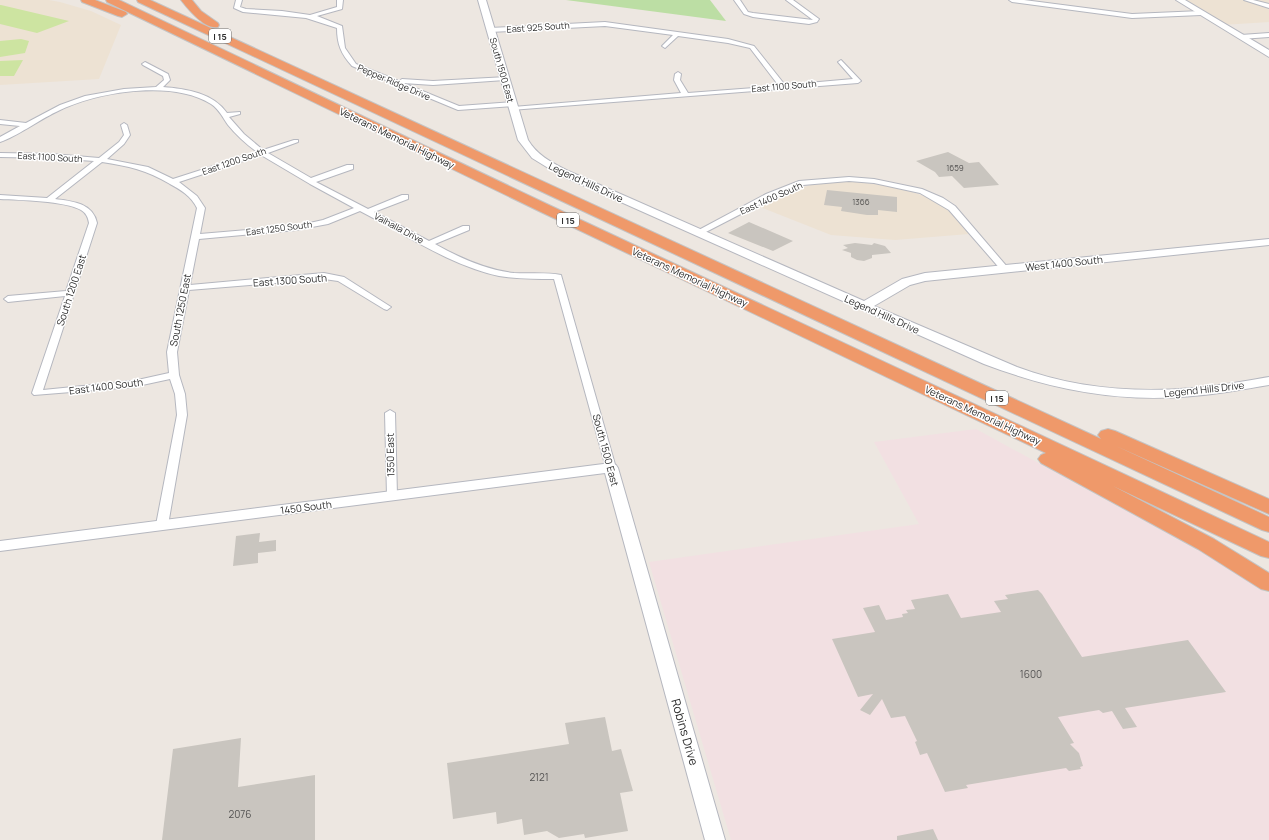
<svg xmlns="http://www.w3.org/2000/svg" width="1269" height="840" font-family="Manrope,sans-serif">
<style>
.education{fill:#ede2d3}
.medical{fill:#f2e0e2}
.green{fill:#bcdea4}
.pitch{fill:#cde4a1}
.building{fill:#c9c5bf}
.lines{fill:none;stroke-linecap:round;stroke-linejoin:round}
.street-casing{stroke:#b5b7bf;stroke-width:2}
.secondary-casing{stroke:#b5b7bf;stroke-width:2}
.highway-casing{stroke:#c4c4c4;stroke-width:2}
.street{fill:#fff;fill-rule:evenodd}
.secondary{fill:#fff;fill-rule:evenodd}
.highway{fill:#ef996a;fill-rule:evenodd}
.labels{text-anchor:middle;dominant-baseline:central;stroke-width:3;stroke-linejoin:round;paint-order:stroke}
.number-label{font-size:8px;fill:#545352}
.far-street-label{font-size:9px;fill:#2d2d2d;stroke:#fff}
.shield{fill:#fff;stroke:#6c6c6c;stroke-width:1}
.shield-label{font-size:9px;font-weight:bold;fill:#2d2d2d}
.street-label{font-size:10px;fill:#2d2d2d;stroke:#fff}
.near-number-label{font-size:10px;fill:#545352}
.near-street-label{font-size:12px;fill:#2d2d2d;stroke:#fff}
</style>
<rect width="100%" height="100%" fill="#ede7e1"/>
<path class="education" d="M 0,0 L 49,0 L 60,2 L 91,11 L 121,25 L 99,79 L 0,85 Z
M 1180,0 L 1269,0 L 1269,22 L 1222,25 Z
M 846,181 L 894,186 L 927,197 L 949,210 L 969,234 L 895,240 L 831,235 L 760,207 L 792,191 L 811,185 Z"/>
<path class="medical" d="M 976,429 L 1209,556 L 1269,594 L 1269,840 L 731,840 L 649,562 L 919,524 L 874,442 Z"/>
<path class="green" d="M 566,0 L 710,0 L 726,21 Z"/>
<path class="pitch" d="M 0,5 L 1,5 L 69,21 L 37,33 L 0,24 Z
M 21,39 L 29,41 L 25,53 L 0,57 L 0,41 Z
M 23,60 L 14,76 L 0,76 L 0,61 Z"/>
<path class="building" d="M 948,152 L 969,163 L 979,162 L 999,185 L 964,188 L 952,176 L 939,177 L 935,172 L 916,161 Z
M 827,190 L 897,197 L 897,212 L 878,210 L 878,215 L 867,215 L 841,211 L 842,207 L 824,205 Z
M 749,222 L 793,241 L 773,251 L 728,233 Z
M 855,243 L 872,245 L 874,243 L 885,246 L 891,253 L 872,255 L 872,258 L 864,261 L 857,260 L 851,257 L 851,253 L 842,250 L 848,248 L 843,245 Z
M 260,533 L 259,542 L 276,540 L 276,551 L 258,553 L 258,563 L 233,566 L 236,536 Z
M 1038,590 L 1042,594 L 1082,657 L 1188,640 L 1226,692 L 1125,708 L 1137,727 L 1123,729 L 1112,711 L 1103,713 L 1099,710 L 1058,717 L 1074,743 L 1070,744 L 1079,753 L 1083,766 L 1080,767 L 1081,769 L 1069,771 L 1066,768 L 966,785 L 968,788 L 945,792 L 927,753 L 920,755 L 915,742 L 917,741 L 905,716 L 891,718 L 882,699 L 870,715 L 860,710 L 873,694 L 858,697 L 832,639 L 875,632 L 863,608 L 879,605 L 886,620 L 903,617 L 902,614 L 908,613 L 906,610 L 915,609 L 911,600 L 948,594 L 961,618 L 1001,612 L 994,601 L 1008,599 L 1005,595 Z
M 605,717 L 612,751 L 621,749 L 633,791 L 620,793 L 628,831 L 585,838 L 584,834 L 559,838 L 547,831 L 524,835 L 522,819 L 497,824 L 496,812 L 453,819 L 447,763 L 569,744 L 565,723 Z
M 241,738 L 238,787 L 315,775 L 315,840 L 162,840 L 173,749 Z
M 933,829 L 938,840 L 897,840 L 897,836 Z"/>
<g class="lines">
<g class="street-casing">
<path id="street" d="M 236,0 L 242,0 L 240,7 L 246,9 L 282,11 L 310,15 L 337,7 L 337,0 L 343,0 L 342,9 L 317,16 L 342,26 L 345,48 L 356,64 L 399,81 L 402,79 L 433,81 L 507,77 L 507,79 L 505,80 L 433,85 L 403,83 L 459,106 L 512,102 L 515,104 L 512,106 L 458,110 L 352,66 C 341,54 337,44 337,28 L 306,18 L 243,12 L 234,8 Z
M 734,0 L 740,0 L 748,12 L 753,13 L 813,20 L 786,0 L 793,0 L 819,19 L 817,22 L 809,24 L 753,17 L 744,14 Z
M 1009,0 L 1024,0 L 1132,14 L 1201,11 L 1204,13 L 1201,15 L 1132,18 L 1012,2 Z
M 1244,0 L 1253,0 L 1269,4 L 1269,8 Z
M 605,22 L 728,39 L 754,46 L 785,85 L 853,79 L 838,62 L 841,60 L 861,81 L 858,83 L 511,110 L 510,109 L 513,107 L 681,93 L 674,80 L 675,74 L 678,72 L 681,74 L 680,80 L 688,93 L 779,86 L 750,48 L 728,43 L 678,36 L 665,48 L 662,46 L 673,35 L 605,26 L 490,32 L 487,30 L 490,28 Z
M 1269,33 L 1269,37 L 1241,39 L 1238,37 L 1241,35 Z
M 145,62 L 168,74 L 170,80 L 163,87 C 187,89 213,93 227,113 L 240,112 L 240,114 L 229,117 L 244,134 L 263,150 L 294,140 L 298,140 L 298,142 L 268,153 L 311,178 L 347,165 L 353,165 L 353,169 L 316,182 L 368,209 L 402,195 L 408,195 L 408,199 L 374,212 L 429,241 L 463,226 L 469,226 L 469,230 L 435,244 C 460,258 486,270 514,273 C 529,274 546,272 561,275 L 616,468 L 615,470 L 607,470 L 606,468 L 554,279 C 536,279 517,279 499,276 C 449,265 405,234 360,211 L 328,224 L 296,230 L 199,239 L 190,285 L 324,273 L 344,277 L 391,307 L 387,310 L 384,309 L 338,281 L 324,279 L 189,290 L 177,352 L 179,375 L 185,394 L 187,415 L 168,525 L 166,528 L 158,528 L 156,525 L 177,415 L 175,394 L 170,379 L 133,387 L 34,395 L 32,393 L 65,296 L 8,302 L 4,299 L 8,296 L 66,291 L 89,223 C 88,217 86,213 81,210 C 66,201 19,200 0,199 L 0,195 L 47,198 L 94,161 L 52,158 L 0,157 L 0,153 L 52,154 L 99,158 L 119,142 L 124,135 L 121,125 L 124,123 L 127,125 L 130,135 L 124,144 L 107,159 L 148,167 L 173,179 L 257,152 C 246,144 236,135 228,125 C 223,118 219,109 211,104 C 171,79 96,92 56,112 C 39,120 16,137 0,142 L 0,137 L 20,126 L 0,124 L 0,120 L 26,123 L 60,105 L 85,96 L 124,89 L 156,87 L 164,80 L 163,76 L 143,65 L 142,64 ZM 261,155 L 310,184 L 354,208 L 323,220 L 296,226 L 200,234 L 205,208 L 197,196 L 179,182 ZM 102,162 C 128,166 147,170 170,184 C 181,190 191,196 197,208 L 167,352 L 169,373 L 133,381 L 43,390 L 97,223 C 93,203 72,201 55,199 Z
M 849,177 L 874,179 L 922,189 L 943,198 L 955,206 L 1009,269 L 1008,271 L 1002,271 L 949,210 L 920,193 L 874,183 L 849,181 L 803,185 L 772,198 L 702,234 L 696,234 L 695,232 L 766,194 L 799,181 Z
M 390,410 L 395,413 L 397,496 L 396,498 L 388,498 L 387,496 L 385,413 Z"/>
</g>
<g class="secondary-casing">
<path id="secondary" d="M 478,0 L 486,0 L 528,140 C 537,155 551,162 566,170 L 864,301 L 902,279 L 925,273 L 1269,239 L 1269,245 L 925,281 L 910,285 L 874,306 L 1017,367 C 1072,388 1135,393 1194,388 C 1219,386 1244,381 1269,377 L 1269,385 C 1244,389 1219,394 1193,396 C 1119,403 1053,390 984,364 L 558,174 L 532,158 L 518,140 Z
M 1176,0 L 1185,0 L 1269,50 L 1269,57 Z
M 611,463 L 616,465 L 618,468 L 725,840 L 705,840 L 605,473 L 0,551 L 0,541 Z"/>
</g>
<g class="highway-casing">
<path id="highway" d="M 81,0 L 95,0 L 126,12 L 127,14 L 122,17 L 118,16 L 82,2 Z
M 106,0 L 119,0 L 551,206 L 1269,542 L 1269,558 L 1261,556 L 1113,486 L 1214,539 L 1269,573 L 1269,591 L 1261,589 L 1198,549 L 1041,463 L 1038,459 L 1041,455 L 1046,453 L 541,212 L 107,2 Z
M 137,0 L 150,0 L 1101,439 L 1098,435 L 1101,431 L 1108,429 L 1115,431 L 1269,499 L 1269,514 L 1116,446 L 1269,517 L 1269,532 L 1262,530 L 138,2 Z
M 181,0 L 192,0 L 201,11 L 218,23 L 219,25 L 218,27 C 205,30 188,9 181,0 Z"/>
</g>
<use href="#street" class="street"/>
<use href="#secondary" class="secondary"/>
<use href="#highway" class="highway"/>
</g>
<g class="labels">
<g class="number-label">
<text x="955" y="167">1659</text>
<text x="861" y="201">1366</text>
</g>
<g class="far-street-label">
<text transform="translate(538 27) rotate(-4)">East 925 South</text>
<text transform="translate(502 70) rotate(74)">South 1500 East</text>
<text transform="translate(394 82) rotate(23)">Pepper Ridge Drive</text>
<text transform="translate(784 86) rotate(-5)">East 1100 South</text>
<text transform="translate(50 157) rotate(3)">East 1100 South</text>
<text transform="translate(234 161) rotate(-19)">East 1200 South</text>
<text transform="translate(771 198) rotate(-24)">East 1400 South</text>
<text transform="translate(279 228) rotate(-7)">East 1250 South</text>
<text transform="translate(399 228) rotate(28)">Valhalla Drive</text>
</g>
<g class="shield">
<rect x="209" y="29" width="22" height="14" rx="3"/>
<rect x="557" y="213" width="22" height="14" rx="3"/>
<rect x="986" y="391" width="22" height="14" rx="3"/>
</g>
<g class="shield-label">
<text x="220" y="36">I 15</text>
<text x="568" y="220">I 15</text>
<text x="997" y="398">I 15</text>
</g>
<g class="street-label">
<text transform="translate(397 138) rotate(26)">Veterans Memorial Highway</text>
<text transform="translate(586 182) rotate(25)">Legend Hills Drive</text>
<text transform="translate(1064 263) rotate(-6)">West 1400 South</text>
<text transform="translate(690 277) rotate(25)">Veterans Memorial Highway</text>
<text transform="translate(290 280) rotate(-4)">East 1300 South</text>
<text transform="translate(71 290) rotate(-72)">South 1200 East</text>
<text transform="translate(180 310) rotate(-79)">South 1250 East</text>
<text transform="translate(882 314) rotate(24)">Legend Hills Drive</text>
<text transform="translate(106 386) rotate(-7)">East 1400 South</text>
<text transform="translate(1204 389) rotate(-6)">Legend Hills Drive</text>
<text transform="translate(983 415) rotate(25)">Veterans Memorial Highway</text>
<text transform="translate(606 450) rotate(75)">South 1500 East</text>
<text transform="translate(390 455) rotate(-91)">1350 East</text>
<text transform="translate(306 507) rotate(-7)">1450 South</text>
</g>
<g class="near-number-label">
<text x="1031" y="674">1600</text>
<text x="539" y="777">2121</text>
<text x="240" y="814">2076</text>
</g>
<g class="near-street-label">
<text transform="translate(685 732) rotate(74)">Robins Drive</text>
</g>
</g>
</svg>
